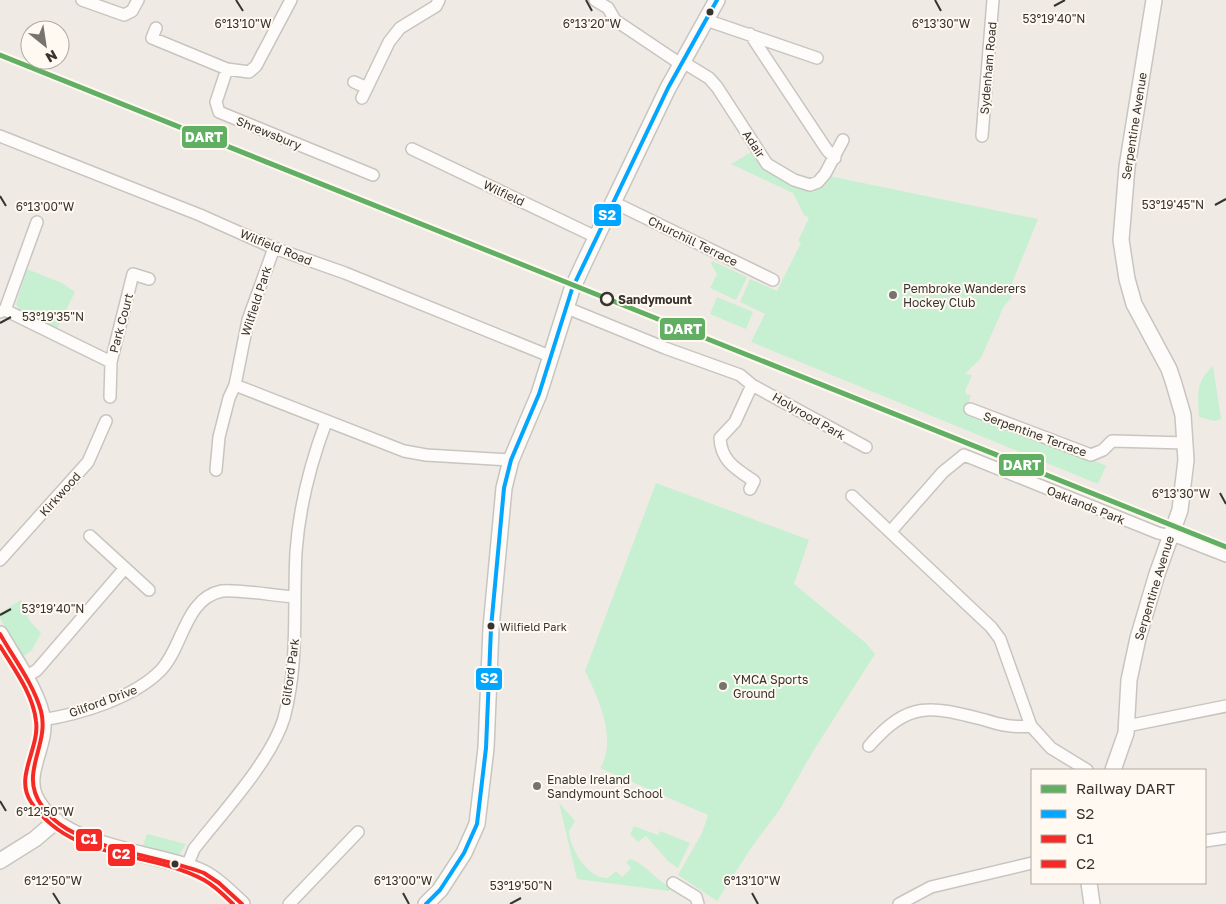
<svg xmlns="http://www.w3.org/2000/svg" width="1226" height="904" font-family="'Golos Text',sans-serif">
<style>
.green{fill:#c7efd2}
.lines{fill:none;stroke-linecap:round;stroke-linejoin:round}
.minor-casing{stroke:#c8c5c0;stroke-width:14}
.tertiary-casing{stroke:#c8c5c0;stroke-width:18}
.minor{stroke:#fdfcfb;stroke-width:11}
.tertiary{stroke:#fdfcfb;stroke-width:15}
.bus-1-casing{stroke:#fff9f2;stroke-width:8}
.bus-2-casing{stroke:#fff9f2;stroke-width:8}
.bus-3-casing{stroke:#fff9f2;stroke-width:8}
.bus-1{stroke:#00a6ff;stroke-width:4}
.bus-2{stroke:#f52a26;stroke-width:4}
.bus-3{stroke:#f52a26;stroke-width:4}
.rail-1-casing{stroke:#fff9f2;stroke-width:9}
.rail-1{stroke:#61af62;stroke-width:5}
.ticks{fill:none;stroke:#37342f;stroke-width:2}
.bus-dot{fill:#37342f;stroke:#fff9f2;stroke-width:2}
.poi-dot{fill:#77746e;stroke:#fff9f2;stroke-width:2}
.stop-dot{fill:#fff9f2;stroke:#37342f;stroke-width:2.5}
.labels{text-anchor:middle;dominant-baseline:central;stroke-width:4;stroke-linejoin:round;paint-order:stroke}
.bus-label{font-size:11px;fill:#37342f;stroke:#fff9f2;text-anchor:start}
.street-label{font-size:12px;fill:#37342f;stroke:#fff9f2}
.poi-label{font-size:12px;fill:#37342f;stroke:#fff9f2;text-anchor:start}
.stop-label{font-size:12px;font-weight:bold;fill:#37342f;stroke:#fff9f2;text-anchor:start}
.ticks-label{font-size:12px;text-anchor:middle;fill:#37342f;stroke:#fff9f2;stroke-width:4;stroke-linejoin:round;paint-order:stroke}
.line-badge{stroke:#fff9f2;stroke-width:2}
.badge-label{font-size:14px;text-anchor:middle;font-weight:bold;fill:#fff}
</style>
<rect width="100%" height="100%" fill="#efebe4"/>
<path class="green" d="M 753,151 L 766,170 L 800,186 L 829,176 L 1038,219 L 1012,283 L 1011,298 L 1004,306 L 981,358 L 965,374 L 972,375 L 965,391 L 967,395 L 971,395 L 966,412 L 1100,463 L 1106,466 L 1098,484 L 751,342 L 765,314 L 740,302 L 750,279 L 777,291 L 801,243 L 798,241 L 809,218 L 804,215 L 793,193 L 731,164 Z
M 712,261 L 747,277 L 736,300 L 710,288 L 717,274 L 711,264 Z
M 27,269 L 62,283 L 75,292 L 57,329 L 21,313 L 16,304 Z
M 717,297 L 753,312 L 746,329 L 710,314 Z
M 1213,366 L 1221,419 L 1214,421 L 1199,417 C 1198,393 1195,383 1213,366 Z
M 656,483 L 809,540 L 794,584 L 866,643 L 875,654 L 812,753 L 780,809 L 751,848 L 717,901 L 678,875 L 702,833 L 708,815 L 600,768 C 618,740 598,697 585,671 Z
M 21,600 L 29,620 L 41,633 L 32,650 L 21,658 L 0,618 L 0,613 Z
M 559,803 L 575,821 L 569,831 C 570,849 588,879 608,878 L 616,871 L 622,877 L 631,868 L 626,862 L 630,859 C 646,864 655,880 671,887 L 669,891 L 577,879 Z
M 634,826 L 658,835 L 660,831 L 690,843 L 678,868 L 668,861 L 646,836 L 638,842 L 630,834 Z
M 147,834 L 186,844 L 179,855 L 142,848 Z"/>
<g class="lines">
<g class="minor-casing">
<path id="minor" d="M 82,0 L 124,15 L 132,11 L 138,0
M 595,0 L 608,8 L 615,20 L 682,65
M 706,20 L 817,58
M 156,28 L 152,38 L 227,69 L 249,72 L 256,66 L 291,0
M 750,34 L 827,150 L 835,158
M 683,62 L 709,78 L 717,87 L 767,164 L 794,180 L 810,185 L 818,182 L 825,174 L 843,140
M 227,69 L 216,102 L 219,112 L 373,175
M 354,82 L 367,88
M 362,98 L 389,42 L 400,28 L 436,6 L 439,0
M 0,136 L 200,215 L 274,248 L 345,273 L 552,357
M 982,136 L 993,0
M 412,149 L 596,237
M 613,202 L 773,280
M 567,308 L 665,348 L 740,375 L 752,385 L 866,447
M 5,310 L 37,222
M 0,312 L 5,310 L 111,362 L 133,274 L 149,279
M 235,385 L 404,451 L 426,455 L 511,460
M 110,397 L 111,362
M 970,409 L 1091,455 L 1103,450 L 1112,441 L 1186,443
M 216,470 L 219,437 L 229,398 L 235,385 L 248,320 L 274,248
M 750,489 L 754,481 C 736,469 721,461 720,438 L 735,422 L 752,385
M 852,496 L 991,627 L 1000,639 L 1031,726 L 1051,748 L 1087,770
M 891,531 L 943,472 L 964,455 L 1158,533 L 1180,538 L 1226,556
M 90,536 L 149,590
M 0,560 L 88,462 L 106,421
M 24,678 L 37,670 L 125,568
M 42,720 C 80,714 134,698 161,670 C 183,647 185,598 222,591 C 236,589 278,596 295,597
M 1127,726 L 1226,706
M 869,746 C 909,700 931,706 985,720 C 1001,725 1014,728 1031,726
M 1205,841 L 1226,838
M 187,866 L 194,849 C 222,813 271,761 284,718 C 299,663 293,607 296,552 C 299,509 311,462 326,422
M 673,883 L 696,897 L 698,904
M 289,904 L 358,832
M 899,904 L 931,887 L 1032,863"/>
</g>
<g class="tertiary-casing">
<path id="tertiary" d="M 0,634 C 14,659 40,694 43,722 C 45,746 24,774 35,797 C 61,851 156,850 204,873 C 218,880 230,893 242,904
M 1113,770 L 1126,733 L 1129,680 L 1138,638 L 1157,574 L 1180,510 L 1186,460 L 1183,415 L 1174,384 L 1169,369 L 1134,304 L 1127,279 L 1121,240 L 1127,167 L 1154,0
M 0,861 L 35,839 L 56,821
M 1089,883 L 1092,904
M 426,904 L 440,890 L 464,853 L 477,824 L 486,748 L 491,628 L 504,488 L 511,460 L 539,394 L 572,289 L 584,263 L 668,88 L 717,0"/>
</g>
<use href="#minor" class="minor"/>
<use href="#tertiary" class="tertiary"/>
<g class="bus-1-casing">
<path id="bus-1" d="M 426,904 L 440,890 L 464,853 L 477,824 L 486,748 L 491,628 L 504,488 L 511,460 L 539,394 L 572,289 L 668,88 L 717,0"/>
</g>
<g class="bus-2-casing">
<path id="bus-2" d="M 0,634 C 14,659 33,683 41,711 C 50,746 18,773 42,806 C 48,815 57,823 67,829 C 108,853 159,856 204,873 L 219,883 L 242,904"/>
</g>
<g class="bus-3-casing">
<path id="bus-3" d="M 0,646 C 14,669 33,694 36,721 C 40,748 14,777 31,802 C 72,863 147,849 204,880 C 215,886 224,895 233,904"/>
</g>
<use href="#bus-1" class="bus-1"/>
<use href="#bus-2" class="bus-2"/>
<use href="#bus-3" class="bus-3"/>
<g class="rail-1-casing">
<path id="rail-1" d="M 0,55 L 1226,547"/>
</g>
<use href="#rail-1" class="rail-1"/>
</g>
<path class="ticks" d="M 236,0 L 243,11M 586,0 L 592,11M 935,0 L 941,11M 1054,6 L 1065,0M 0,196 L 6,206M 1215,205 L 1226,199M 0,323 L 11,317M 1220,493 L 1226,504M 0,615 L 11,609M 0,801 L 6,811M 53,893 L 60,904M 403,893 L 409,904M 752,893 L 758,904M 510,904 L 521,898"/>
<g class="bus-dot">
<circle cx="710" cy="12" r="4.5"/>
<circle cx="491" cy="626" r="4.5"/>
<circle cx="175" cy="864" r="4.5"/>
</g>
<g class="poi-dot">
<circle cx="893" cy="295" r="5"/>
<circle cx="723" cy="686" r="5"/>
<circle cx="537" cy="786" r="5"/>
</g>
<circle class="stop-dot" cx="607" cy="299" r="6"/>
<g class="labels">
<g class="bus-label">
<text x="500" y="626">Wilfield Park</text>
</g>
<g class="street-label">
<text transform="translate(988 68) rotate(-85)">Sydenham Road</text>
<text transform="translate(1134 126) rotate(-81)">Serpentine Avenue</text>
<text transform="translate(269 133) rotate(22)">Shrewsbury</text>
<text transform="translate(754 144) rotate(57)">Adair</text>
<text transform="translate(504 193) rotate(25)">Wilfield</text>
<text transform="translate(693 241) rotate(26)">Churchill Terrace</text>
<text transform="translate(276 247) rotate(22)">Wilfield Road</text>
<text transform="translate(256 301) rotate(-72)">Wilfield Park</text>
<text transform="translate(121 323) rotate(-75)">Park Court</text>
<text transform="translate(809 416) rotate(30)">Holyrood Park</text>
<text transform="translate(1035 434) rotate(20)">Serpentine Terrace</text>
<text transform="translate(60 494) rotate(-48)">Kirkwood</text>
<text transform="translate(1086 505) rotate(22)">Oaklands Park</text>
<text transform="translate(1154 588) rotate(-73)">Serpentine Avenue</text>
<text transform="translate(290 672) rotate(-82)">Gilford Park</text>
<text transform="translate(103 701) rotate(-20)">Gilford Drive</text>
</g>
<g class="poi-label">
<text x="903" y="288">Pembroke Wanderers<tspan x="903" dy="14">Hockey Club</tspan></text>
<text x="733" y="679">YMCA Sports<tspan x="733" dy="14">Ground</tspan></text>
<text x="547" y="779">Enable Ireland<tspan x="547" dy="14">Sandymount School</tspan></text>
</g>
<g class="stop-label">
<text x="618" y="299">Sandymount</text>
</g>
</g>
<g class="ticks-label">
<text x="1054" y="23">53°19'40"N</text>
<text x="243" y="28">6°13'10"W</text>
<text x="592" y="28">6°13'20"W</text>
<text x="941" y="28">6°13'30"W</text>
<text x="1173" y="209">53°19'45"N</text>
<text x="45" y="211">6°13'00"W</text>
<text x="53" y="321">53°19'35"N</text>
<text x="1181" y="498">6°13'30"W</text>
<text x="53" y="613">53°19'40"N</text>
<text x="45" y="816">6°12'50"W</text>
<text x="53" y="885">6°12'50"W</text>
<text x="403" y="885">6°13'00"W</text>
<text x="752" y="885">6°13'10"W</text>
<text x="521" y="890">53°19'50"N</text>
</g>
<g class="line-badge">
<rect x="181" y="125" width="47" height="24" rx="5" fill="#61af62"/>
<rect x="593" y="203" width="29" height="24" rx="5" fill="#00a6ff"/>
<rect x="659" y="317" width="47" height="24" rx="5" fill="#61af62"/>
<rect x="998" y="453" width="47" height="24" rx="5" fill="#61af62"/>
<rect x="475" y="667" width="28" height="24" rx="5" fill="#00a6ff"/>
<rect x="75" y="828" width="28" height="24" rx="5" fill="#f52a26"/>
<rect x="107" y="843" width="29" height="24" rx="5" fill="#f52a26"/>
</g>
<g class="badge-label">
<text x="204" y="142">DART</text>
<text x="607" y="220">S2</text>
<text x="683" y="334">DART</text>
<text x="1022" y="470">DART</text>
<text x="489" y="683">S2</text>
<text x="89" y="844">C1</text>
<text x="121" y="859">C2</text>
</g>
<rect x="1031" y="769" width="175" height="115" fill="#fff9f2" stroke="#afaaa4"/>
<rect x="1041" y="785" width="25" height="8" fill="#61af62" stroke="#afaaa4"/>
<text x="1076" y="794" font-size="15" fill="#37342f">Railway DART</text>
<rect x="1041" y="810" width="25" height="8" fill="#00a6ff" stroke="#afaaa4"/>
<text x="1076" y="819" font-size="15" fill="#37342f">S2</text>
<rect x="1041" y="835" width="25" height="8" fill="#f52a26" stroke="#afaaa4"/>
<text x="1076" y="844" font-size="15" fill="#37342f">C1</text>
<rect x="1041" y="860" width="25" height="8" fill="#f52a26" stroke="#afaaa4"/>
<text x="1076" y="869" font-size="15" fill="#37342f">C2</text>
<g transform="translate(45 45) rotate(150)"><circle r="24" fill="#fff9f2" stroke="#afaaa4"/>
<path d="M0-4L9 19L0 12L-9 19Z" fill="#77746e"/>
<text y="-8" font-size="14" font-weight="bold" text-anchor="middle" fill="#37342f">N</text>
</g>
</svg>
